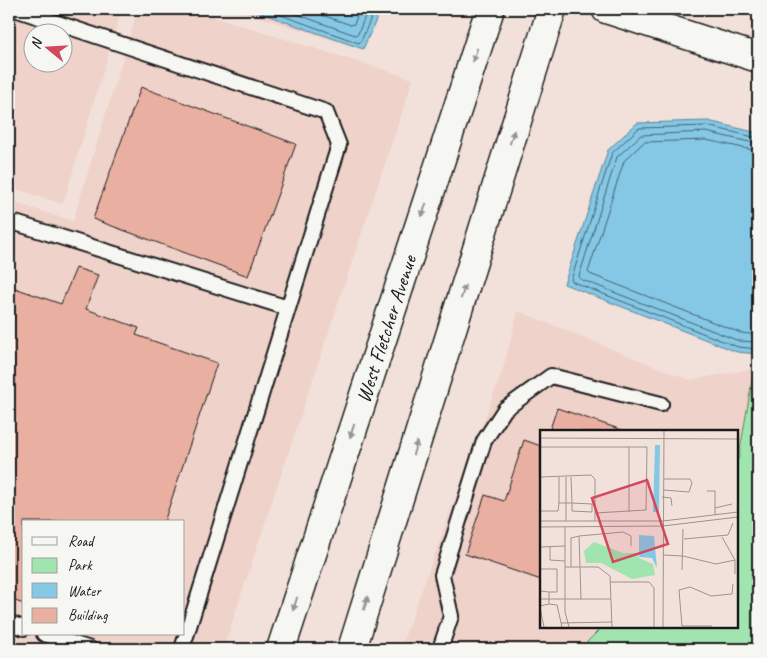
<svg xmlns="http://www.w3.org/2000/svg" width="767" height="658" font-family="Caveat,sans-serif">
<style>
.built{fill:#efd2c9;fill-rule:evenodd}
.green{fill:#a0e5b0;stroke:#5e8066}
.water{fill:#85c8e6;stroke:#5b8395}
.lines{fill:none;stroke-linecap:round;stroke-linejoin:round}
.shore{stroke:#46616d;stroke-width:1}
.building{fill:#e9b0a1;stroke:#1c1c1c}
.service-casing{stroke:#1c1c1c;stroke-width:18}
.tertiary-casing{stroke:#1c1c1c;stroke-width:31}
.secondary-casing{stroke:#1c1c1c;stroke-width:31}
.service{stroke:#f6f6f2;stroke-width:14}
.tertiary{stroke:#f6f6f2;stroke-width:28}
.secondary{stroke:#f6f6f2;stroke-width:28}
.oneway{fill:#949492}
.labels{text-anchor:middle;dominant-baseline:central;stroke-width:4;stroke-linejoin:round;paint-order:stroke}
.street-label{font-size:21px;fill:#1c1c1c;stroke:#f6f6f2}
.inset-road{fill:none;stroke:#9c928e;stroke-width:1}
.view{fill:#d1495b;fill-opacity:0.15;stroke:#d1495b;stroke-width:2.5}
.inset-edge{fill:none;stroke:#1c1c1c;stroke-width:2.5}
</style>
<rect width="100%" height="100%" fill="#f2e1da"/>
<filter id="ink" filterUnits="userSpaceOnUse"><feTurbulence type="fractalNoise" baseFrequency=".02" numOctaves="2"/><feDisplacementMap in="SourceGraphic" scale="10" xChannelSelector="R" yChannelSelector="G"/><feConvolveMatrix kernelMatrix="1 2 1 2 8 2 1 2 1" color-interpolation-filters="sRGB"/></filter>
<g filter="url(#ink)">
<path class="built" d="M 9,9 L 122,9 L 63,204 L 9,187 ZM 32,32 L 62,32 L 62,62 L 32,62 Z
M 138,9 L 189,9 L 413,79 L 223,649 L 9,649 L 9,201 L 73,221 ZM 24,522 L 184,522 L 184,634 L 24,634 Z
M 234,9 L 249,9 L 352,46 Z
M 518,311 L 689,380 L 754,369 L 739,456 L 736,464 L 736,432 L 541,432 L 541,627 L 602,627 L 580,649 L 400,649 L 504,366 Z"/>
<path class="green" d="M 758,368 L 758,649 L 580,649 L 602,627 L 736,627 L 736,464 L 739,456 L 754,369 Z"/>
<path class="water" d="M 249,9 L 381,9 L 363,49 Z
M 708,121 L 758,133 L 758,354 L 737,352 L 564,284 L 608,150 L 637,123 Z"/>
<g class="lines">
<path class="shore" d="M 264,9 L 359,43 L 361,41 L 375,9
M 282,9 L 355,35 L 358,34 L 368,9
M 304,9 L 351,25 L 354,24 L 360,9
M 758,138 L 707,126 L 639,128 L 612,153 L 571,280 L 573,282 L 738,347 L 758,349
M 758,144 L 706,132 L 641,135 L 617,157 L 579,276 L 580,279 L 739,341 L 758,342
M 758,151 L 706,140 L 644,142 L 624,161 L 588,272 L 590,274 L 741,333 L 758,335"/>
</g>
<path class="building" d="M 141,87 L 296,144 L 248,276 L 93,219 Z
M 76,268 L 98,275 L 86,309 L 139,328 L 136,335 L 217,363 L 164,522 L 24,522 L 24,604 L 9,599 L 9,286 L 61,304 Z
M 557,408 L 622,430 L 621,432 L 549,432 Z
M 524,440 L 541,446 L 541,580 L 465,554 L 485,495 L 504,501 Z"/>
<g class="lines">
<g class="service-casing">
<path id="service" d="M 15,9 L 326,112 L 339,145 L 182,649
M 9,221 L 288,308
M 9,623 L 24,628
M 44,634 L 90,649
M 440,649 L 451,616 L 442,575 L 484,441 L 505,409 L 551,376 L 661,404"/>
</g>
<g class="tertiary-casing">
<path id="tertiary" d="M 606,9 L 758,58"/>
</g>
<g class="secondary-casing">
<path id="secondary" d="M 281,649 L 490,9
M 352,649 L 552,9"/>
</g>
<use href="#service" class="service"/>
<use href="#tertiary" class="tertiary"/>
<use href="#secondary" class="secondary"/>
</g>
<defs><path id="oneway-solid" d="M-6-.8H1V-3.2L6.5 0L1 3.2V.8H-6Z" transform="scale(1.25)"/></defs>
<g class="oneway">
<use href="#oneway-solid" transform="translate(475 55) rotate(108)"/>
<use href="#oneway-solid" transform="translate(512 137) rotate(-73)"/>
<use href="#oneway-solid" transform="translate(424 210) rotate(108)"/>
<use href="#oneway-solid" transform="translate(463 292) rotate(-73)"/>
<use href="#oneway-solid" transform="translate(352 431) rotate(108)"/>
<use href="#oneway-solid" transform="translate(415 448) rotate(-73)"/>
<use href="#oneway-solid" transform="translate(366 603) rotate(-73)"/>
<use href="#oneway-solid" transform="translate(295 604) rotate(108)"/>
</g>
</g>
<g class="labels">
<g class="street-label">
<text transform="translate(386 329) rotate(-72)">West Fletcher Avenue</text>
</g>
</g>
<g transform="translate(540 430)">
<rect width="198" height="198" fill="#f2e1da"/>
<path d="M 54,112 L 83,123 L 97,123 L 99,128 L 113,134 L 115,145 L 92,149 L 61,133 L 46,133 L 44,121 Z" fill="#a0e5b0"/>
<path d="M 115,15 L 120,15 L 119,82 L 113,82 ZM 99,105 L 114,106 L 117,138 L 112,128 L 99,127 Z" fill="#85c8e6"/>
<path class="inset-road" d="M 0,8 L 198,9M 0,17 L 107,17 L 106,80 L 55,83M 89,17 L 89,82M 0,47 L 51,45 L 55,49 L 55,91M 31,47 L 32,73 L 52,74M 123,60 L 149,62 L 152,53 L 150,49 L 124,49M 167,61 L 175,61 L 175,85M 122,67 L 131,68 L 132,76M 19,73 L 19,47M 175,78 L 192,74M 0,81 L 18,81 L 19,73 L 32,73 L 32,81 L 52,82 L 52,74 L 55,74M 0,91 L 123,91 L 198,82M 26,91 L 26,47M 0,97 L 123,96 L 198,87M 25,97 L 25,182 L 29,197M 182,107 L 195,130 L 195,144M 144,109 L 188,105 L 193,93M 10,116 L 10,130 L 25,131M 0,117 L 25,116M 123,125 L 143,126 L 176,134 L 195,130M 25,137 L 58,137 L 70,146 L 72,197M 31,137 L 31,108 L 39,106M 0,139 L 17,139 L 17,162 L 9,162M 142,140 L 143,99M 70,152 L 109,152 L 114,158 L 114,197M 0,161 L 9,162 L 9,174 L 0,176M 0,169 L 71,169M 41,169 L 39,106 L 83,102 L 91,106 L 91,116M 9,174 L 17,175 L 22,197M 0,178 L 4,197M 21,193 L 72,192M 172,196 L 142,196 L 139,160 L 150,157 L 171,166 L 192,164 L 193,154M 123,197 L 124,0"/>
<path class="view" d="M 107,50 L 128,114 L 73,132 L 52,68 Z"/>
<rect width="198" height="198" class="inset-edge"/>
</g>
<rect width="767" height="658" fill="none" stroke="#f6f6f2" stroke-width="30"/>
<rect x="15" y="15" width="737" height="628" fill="none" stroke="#1c1c1c" stroke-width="2" filter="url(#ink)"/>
<rect x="22" y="520" width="162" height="115" fill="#f6f6f2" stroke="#9f9f9c"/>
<rect x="32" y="537" width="25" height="8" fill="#f6f6f2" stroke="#9f9f9c"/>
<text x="68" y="546" font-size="15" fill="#1c1c1c">Road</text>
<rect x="32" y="558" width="25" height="15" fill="#a0e5b0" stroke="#9f9f9c"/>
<text x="68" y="570" font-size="15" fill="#1c1c1c">Park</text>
<rect x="32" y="583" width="25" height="15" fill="#85c8e6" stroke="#9f9f9c"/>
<text x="68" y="596" font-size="15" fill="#1c1c1c">Water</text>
<rect x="32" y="608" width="25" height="15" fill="#e9b0a1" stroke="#9f9f9c"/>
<text x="68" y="620" font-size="15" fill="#1c1c1c">Building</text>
<g transform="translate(48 48) rotate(288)"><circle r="24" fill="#f6f6f2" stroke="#9f9f9c"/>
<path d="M0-4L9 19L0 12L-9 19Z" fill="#d1495b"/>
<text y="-8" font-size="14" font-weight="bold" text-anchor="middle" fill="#1c1c1c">N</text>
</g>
</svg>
